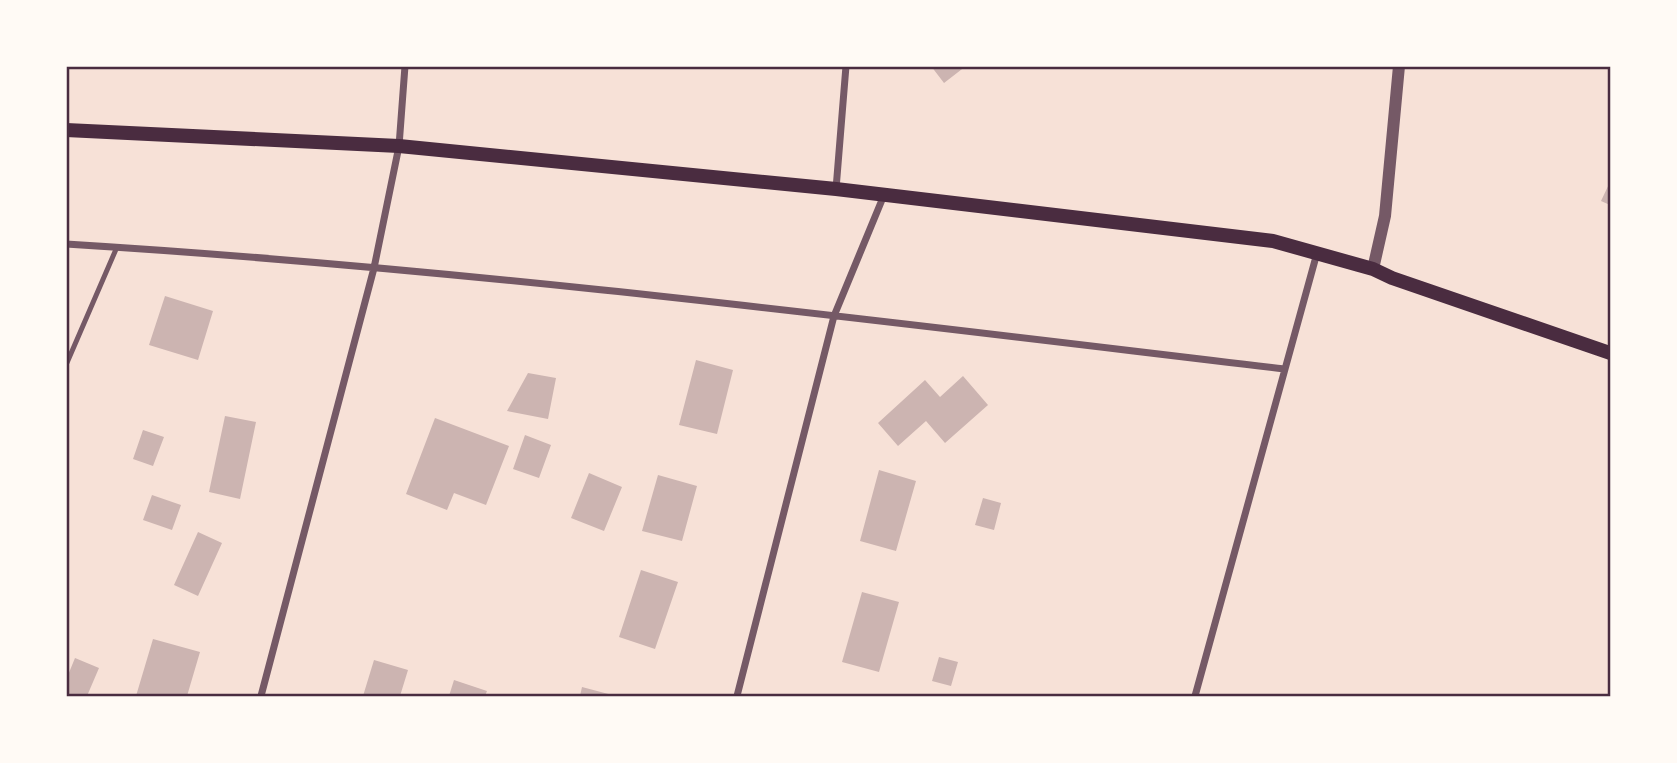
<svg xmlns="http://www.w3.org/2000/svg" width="1677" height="763" font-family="Georgia,serif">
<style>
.building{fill:#ccb4b1}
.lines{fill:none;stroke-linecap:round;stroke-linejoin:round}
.service{stroke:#755966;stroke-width:5}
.minor{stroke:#755966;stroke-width:7}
.tertiary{stroke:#755966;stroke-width:12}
.secondary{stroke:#4a2c40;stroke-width:14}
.neatline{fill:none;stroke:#4a2c40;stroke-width:2.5}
</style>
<rect width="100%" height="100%" fill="#f7e1d7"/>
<path class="building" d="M 931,66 L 966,66 L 944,83 Z
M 1610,182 L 1610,205 L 1601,201 Z
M 165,296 L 213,311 L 198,360 L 149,345 Z
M 696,360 L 733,370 L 717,434 L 679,425 Z
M 528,373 L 556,378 L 548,419 L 507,411 Z
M 963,376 L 988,405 L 945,443 L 926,421 L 898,446 L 878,423 L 925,380 L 940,397 Z
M 225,416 L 256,422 L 240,499 L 209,492 Z
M 435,418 L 509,446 L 486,505 L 454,493 L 447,510 L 406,494 Z
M 143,430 L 164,437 L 153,466 L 133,459 Z
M 525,435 L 551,445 L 539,478 L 513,469 Z
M 879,470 L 916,481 L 896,551 L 860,541 Z
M 589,473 L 622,487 L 604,531 L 571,518 Z
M 658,475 L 697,486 L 682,541 L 642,531 Z
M 152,495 L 181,505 L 172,530 L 143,520 Z
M 983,498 L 1001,503 L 994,530 L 975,525 Z
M 198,532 L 222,543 L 198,596 L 174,585 Z
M 641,570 L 678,582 L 655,649 L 619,637 Z
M 862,592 L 899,602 L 879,672 L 842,662 Z
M 153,639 L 200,652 L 187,696 L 136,696 Z
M 939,657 L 958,662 L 951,686 L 932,681 Z
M 75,658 L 99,668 L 87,696 L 66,696 L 66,680 Z
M 374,660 L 408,670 L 400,696 L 363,696 Z
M 454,680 L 487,691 L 485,696 L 449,696 Z
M 582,687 L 616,696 L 580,696 Z"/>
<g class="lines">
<path class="service" d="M 66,365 L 117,247"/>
<path class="minor" d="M 836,189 L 846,66
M 66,244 C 474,269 880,321 1285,369
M 261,696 L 374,268 L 399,146 L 405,66
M 737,696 L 834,316 L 884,195
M 1195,696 L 1317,253"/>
<path class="tertiary" d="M 1373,269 L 1385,216 L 1399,66"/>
<path class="secondary" d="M 66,130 L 399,146 L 836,189 L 1273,241 L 1373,269 L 1392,278 L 1610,353"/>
</g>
<rect width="1677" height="763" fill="none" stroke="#fffaf5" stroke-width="136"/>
<rect x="68" y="68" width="1541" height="627" class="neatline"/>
</svg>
